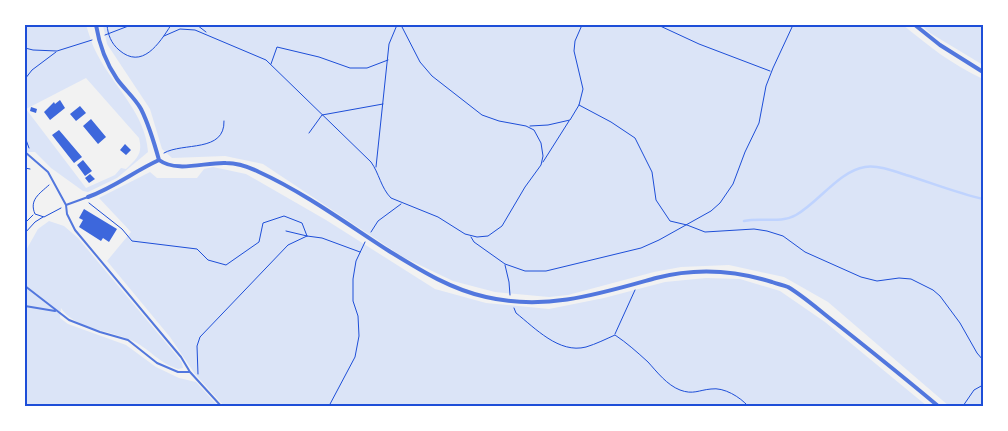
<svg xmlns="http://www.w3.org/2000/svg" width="1008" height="431" font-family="Inter,sans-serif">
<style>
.green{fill:#dbe4f7;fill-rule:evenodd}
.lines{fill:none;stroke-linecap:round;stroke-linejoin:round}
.stream{stroke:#bfd3fe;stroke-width:2.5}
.building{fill:#3d67dc}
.path{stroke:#1d4ed8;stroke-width:1}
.service{stroke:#5277de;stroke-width:2}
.minor{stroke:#5277de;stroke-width:4}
.neatline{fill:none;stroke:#1d4ed8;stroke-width:2}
</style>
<rect width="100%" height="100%" fill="#f2f2f2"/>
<path class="green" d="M 25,25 L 86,25 C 89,34 92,45 97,54 C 114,87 146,114 148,152 L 117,178 L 88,192 L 83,191 L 51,168 L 35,152 L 25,152 ZM 86,78 L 139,138 C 143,154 137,158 126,169 L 121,168 L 115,175 L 86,188 L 26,109 Z
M 103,25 L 903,25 C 930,47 951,64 983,79 L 983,406 L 949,406 L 828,302 L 784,277 L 729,265 L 681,267 L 654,272 L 568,295 L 549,297 L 495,292 L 453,281 L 403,257 L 263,164 L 225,156 L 172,158 L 162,149 L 150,109 L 107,44 Z
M 921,25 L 983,25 L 983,65 L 930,33 Z
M 213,167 L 246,174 L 326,220 L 435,289 L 486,303 L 549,309 L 604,298 L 665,282 L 706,278 L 740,279 L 780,291 L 825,322 L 927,406 L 224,406 L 195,374 L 170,337 L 107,261 L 131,232 L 99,198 L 150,172 L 157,178 L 197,178 L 204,169 Z
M 49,221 L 64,226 L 78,238 L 177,356 L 182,363 L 183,368 L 178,369 C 157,362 149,348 131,340 C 111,331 73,328 61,308 L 60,318 L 68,324 L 126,345 L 156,367 L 179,378 L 196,382 L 218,406 L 25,406 L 25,252 L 38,229 Z"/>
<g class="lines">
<path class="stream" d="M 744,221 C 762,217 780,224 796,215 C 819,202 839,171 865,167 C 878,165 894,171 906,175 C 932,183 957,193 983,199"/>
</g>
<path class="building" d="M 60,100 L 65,108 L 50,120 L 44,112 L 54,102 L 55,104 Z
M 80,106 L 86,113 L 76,121 L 70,114 Z
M 31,107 L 37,109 L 36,113 L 30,111 Z
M 91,119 L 106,137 L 98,144 L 83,126 Z
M 59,130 L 82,157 L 74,163 L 52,135 Z
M 125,144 L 131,150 L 126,155 L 120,150 Z
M 83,160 L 92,171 L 85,176 L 77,165 Z
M 90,174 L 95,179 L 89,183 L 85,178 Z
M 84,209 L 117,229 L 109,242 L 103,238 L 101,241 L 79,227 L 83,220 L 79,218 Z"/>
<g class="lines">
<path class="path" d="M 107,25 C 108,35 111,43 119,50 C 142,70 159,44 171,25
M 197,25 L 206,32
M 658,25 L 699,44 L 770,71
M 105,35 L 131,25
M 164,36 L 180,29 L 195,30 L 266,60 L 371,162 C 379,173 381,188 391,198 L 438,217 L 465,234 L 477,237 L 488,236 L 502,226 L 525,187 L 541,165 L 543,156 L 541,143 L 534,130 L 526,126 L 499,121 L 482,115 L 432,76 L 420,62 L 401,25
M 25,48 L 33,50 L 57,51 L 92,40
M 271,64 L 277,47 L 319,57 L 350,68 L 367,68 L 388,60
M 25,79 L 32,70 L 56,52
M 579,105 L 611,122 L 635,138 L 652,172 L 656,200 L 670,221 L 687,225 L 705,232 L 754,229 L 767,231 L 783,236 L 805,252 L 861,277 L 877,281 L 899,278 L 911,279 L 933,290 L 940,296 L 960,323 L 977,353 L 983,360
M 530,126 L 548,125 L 570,120 L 579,105 L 583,89 L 574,51 L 575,41 L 582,25
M 309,133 L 322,115 L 383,104
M 25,137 L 29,148
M 164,153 C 183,142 225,153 224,121
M 543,162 L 569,121
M 376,167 L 389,44 L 397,25
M 25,168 L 30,169
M 49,185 C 39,194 29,200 35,214 L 44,217 L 61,208
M 89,203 L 122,229 L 132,241 L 197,249 L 208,260 L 226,265 L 259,242 L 263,223 L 284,216 L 302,223 L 307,236
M 25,223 L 33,215
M 286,231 L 307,236
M 371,232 L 378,221 L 401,204
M 25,233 L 35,222 L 43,217
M 471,237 L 474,242 L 505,264 L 525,271 L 546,271 L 641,248 L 659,240 L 711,211 L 720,203 L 733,184 L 745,152 L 759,123 L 766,86 L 773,68 L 793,25
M 505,265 L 509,282 L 510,295
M 514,308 L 516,313 C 535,328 559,354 586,347 C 596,344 606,339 615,335 C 627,343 637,352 648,362 C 657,372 667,385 680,390 C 693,395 699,390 711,389 C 724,387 740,397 748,406
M 615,334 L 635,290
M 198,374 L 197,346 L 200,337 L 288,245 L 307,236 L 322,238 L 360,252
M 329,406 L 355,357 L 359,336 L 358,316 L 353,301 L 353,279 L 356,261 L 365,242
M 963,406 L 974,390 L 983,385"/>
<path class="service" d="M 25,152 L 48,172 L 66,205 L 88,197
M 66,205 L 67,214 L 75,230 L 181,357 L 190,372 L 221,406
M 25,286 L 69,320 L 100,332 L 128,340 L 157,363 L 178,372 L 190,372
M 25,306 L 55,311"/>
<path class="minor" d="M 96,25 C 99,43 106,63 117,79 C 124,89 135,98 141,109 C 149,125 154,142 159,160 C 177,173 205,162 226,163 C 238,163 249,167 259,172 C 305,193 347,224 389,251 C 420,270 450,289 486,297 C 546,311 599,294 656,278 C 694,268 734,270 772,282 C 777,284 783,285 788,287 C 805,297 821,312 837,324 C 871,351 905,378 938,406
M 915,25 L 940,45 L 983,72
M 88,197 C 115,187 133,172 159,160"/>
</g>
<rect width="1008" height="431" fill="none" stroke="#ffffff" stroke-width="52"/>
<rect x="26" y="26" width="956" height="379" class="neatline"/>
</svg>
